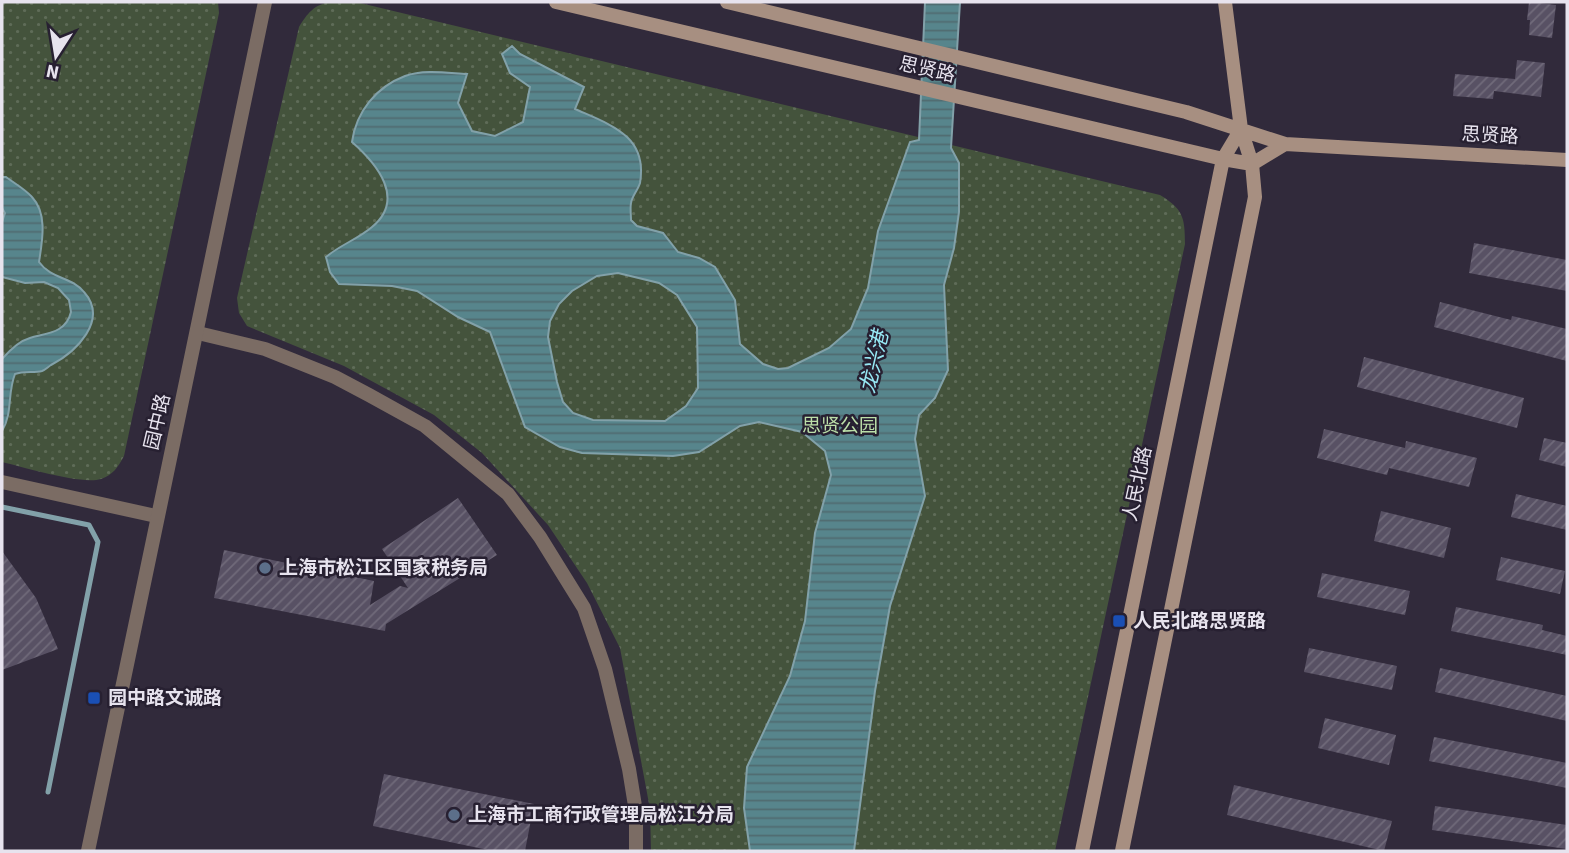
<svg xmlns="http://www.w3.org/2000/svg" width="1569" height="853" font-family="'Source Sans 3','Noto Sans SC',sans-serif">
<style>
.green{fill:url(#green-dots)}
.water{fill:url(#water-rules);stroke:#82a1a9;stroke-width:2;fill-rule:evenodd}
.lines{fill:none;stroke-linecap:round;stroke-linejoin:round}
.stream{stroke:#82a1a9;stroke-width:5}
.building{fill:url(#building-hatch)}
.minor{stroke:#7b6c64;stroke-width:14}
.tertiary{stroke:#7b6c64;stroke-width:14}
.secondary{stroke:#a78f81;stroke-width:14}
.service-dot{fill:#5c6f8a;stroke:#272031;stroke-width:2.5}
.transit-dot{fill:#1a4fb4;stroke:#272031;stroke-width:2.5}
.labels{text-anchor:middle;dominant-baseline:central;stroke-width:5;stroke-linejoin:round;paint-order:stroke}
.street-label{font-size:19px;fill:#e7e3ee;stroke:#272031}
.park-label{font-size:19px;fill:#bcdfa9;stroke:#272031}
.poi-label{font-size:19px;font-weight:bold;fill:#e7e3ee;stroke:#272031;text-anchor:start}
.water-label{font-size:21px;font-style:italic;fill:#97e8f4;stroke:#272031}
</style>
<defs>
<pattern id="green-dots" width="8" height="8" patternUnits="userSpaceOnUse" patternTransform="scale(1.75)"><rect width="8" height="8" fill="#44533c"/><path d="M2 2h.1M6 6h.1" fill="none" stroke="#5f6c58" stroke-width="1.8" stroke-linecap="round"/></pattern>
<pattern id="water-rules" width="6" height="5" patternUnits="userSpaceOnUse" patternTransform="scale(1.75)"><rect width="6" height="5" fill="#57858c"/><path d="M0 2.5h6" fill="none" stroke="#506b70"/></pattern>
<pattern id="building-hatch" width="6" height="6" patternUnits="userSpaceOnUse" patternTransform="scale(1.75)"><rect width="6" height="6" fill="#585164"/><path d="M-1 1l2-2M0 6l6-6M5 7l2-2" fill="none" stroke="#706a7a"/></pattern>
</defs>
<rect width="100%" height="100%" fill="#312a3b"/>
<path class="green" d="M 2,2 L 218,2 L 219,13 L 124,456 C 118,467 113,475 101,479 C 81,485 24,467 2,462 Z
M 331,2 L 356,2 L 1160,195 C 1183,209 1185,217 1185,244 L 1055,851 L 651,851 L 650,809 L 620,648 L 587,583 L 548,525 L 482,453 L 434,415 L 344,366 L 247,326 L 239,313 L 237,298 L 299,27 C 307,14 314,4 331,2 Z"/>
<path class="water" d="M 925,2 L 960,2 L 951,148 L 959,163 L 959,212 L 954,248 L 944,285 L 948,370 L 935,398 L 919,415 L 915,439 L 925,496 L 890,606 L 875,691 L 854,851 L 750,851 L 744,808 L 747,767 L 790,676 L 805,621 L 815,533 L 831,475 L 825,451 L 802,432 L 759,422 L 740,426 L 699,452 L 673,456 L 582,453 L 560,447 L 525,427 L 490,332 L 458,317 L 417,291 L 392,286 L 339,284 L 330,272 L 326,257 C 340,245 358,239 372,227 C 406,199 377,164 352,142 C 356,112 376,87 405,76 C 424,69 448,73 467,74 L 458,103 L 472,131 L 495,136 L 523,122 L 530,87 L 510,73 L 502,54 L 512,46 L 520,54 L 584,87 L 575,109 C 611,125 648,136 640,183 C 638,190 632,196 631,203 C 630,208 631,215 631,220 L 637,226 L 663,233 L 678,252 L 699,258 L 715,267 L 735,300 L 740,344 L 763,364 L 778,369 L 788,368 L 829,348 L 851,329 L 868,288 L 878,231 L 910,142 L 919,140 ZM 618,273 L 659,283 L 677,295 L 697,327 L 698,388 L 686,406 L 665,421 L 593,420 L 573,413 L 563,402 L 557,382 L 548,337 L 550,321 L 559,304 L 572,291 L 597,276 Z
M 2,177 L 6,177 C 14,183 25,189 32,197 C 48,214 42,242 39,262 C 51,279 72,277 84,292 C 109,320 76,352 51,365 C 48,367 45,370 42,371 C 34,373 24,371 15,374 C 7,394 13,413 2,431 L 2,359 C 9,351 19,341 30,338 C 47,333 66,333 71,312 L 69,300 L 58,288 L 44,282 L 25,283 L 2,277 L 2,222 L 5,213 L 2,208 Z"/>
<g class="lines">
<path class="stream" d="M 2,507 L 89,525 L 98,542 L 48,792"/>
</g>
<path class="building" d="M 1529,2 L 1556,5 L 1552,38 L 1529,35 L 1530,20 L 1527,20 Z
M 1517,60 L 1545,63 L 1541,97 L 1494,91 L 1493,99 L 1453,96 L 1455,74 L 1515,79 Z
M 1474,243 L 1567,260 L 1567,291 L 1469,273 Z
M 1440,302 L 1511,320 L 1512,316 L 1567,329 L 1567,361 L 1434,327 Z
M 1364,357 L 1524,398 L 1517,428 L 1357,387 Z
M 1324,429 L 1405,448 L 1406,441 L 1477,458 L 1469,487 L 1389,468 L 1387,475 L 1317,458 Z
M 1544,438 L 1567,443 L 1567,467 L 1539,460 Z
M 1516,494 L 1567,506 L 1567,530 L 1511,517 Z
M 458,498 L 497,555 L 386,624 L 385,631 L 214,598 L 224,550 L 374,581 L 370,605 L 400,586 L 408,588 L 382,549 Z
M 1381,511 L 1451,528 L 1444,558 L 1374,541 Z
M 2,551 L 36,598 L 58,649 L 2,670 Z
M 1501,557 L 1565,571 L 1560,594 L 1496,580 Z
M 1322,573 L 1410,591 L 1405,615 L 1317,597 Z
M 1456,607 L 1543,625 L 1542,630 L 1567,636 L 1567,655 L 1451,631 Z
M 1309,648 L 1397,666 L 1392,690 L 1304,672 Z
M 1440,668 L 1567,696 L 1567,721 L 1435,692 Z
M 1325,718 L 1396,735 L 1389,765 L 1318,748 Z
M 1434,737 L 1567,763 L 1567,788 L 1429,761 Z
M 384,774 L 534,804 L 525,851 L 493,851 L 373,826 Z
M 1234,785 L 1392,821 L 1384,851 L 1227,815 Z
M 1435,806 L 1567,825 L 1567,849 L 1432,830 Z"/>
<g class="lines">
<path class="minor" d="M 198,333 L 265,349 L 335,377 L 369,395 L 425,426 L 508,494 L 540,537 L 584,608 L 605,669 L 629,769 L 636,812 L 636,851
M 2,482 L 156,516"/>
<path class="tertiary" d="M 88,851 C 146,568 208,285 265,2"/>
<path class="secondary" d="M 556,2 L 1223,159 L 1252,164 L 1285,144
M 727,2 L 1186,112 L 1285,144 L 1567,160
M 1082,851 L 1223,159 L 1241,129
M 1122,851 L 1255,197 L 1252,164 L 1241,129 L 1225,2"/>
</g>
<g class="service-dot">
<circle cx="265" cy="568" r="7"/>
<circle cx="454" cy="815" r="7"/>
</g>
<g class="transit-dot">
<rect x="1112" y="614" width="14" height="14" rx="3.5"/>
<rect x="87" y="691" width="14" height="14" rx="3.5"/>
</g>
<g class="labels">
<g class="street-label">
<text transform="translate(927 70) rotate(13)">思贤路</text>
<text transform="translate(1490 136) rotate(3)">思贤路</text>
<text transform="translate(158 422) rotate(-77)">园中路</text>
<text transform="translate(1138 484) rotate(-78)">人民北路</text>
</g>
<g class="park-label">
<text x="840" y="426">思贤公园</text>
</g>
<g class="poi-label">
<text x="279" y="568">上海市松江区国家税务局</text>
<text x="1133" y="621">人民北路思贤路</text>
<text x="108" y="698">园中路文诚路</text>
<text x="468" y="815">上海市工商行政管理局松江分局</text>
</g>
<g class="water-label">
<text transform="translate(874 362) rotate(-77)">龙兴港</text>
</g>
</g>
<rect width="1569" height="853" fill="none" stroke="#e7e3ee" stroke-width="7"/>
<g transform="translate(56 56) rotate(192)" stroke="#272031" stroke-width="5" paint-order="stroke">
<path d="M0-5L12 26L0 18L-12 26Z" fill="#e7e3ee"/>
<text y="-10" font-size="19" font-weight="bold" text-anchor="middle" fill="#e7e3ee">N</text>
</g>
</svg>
